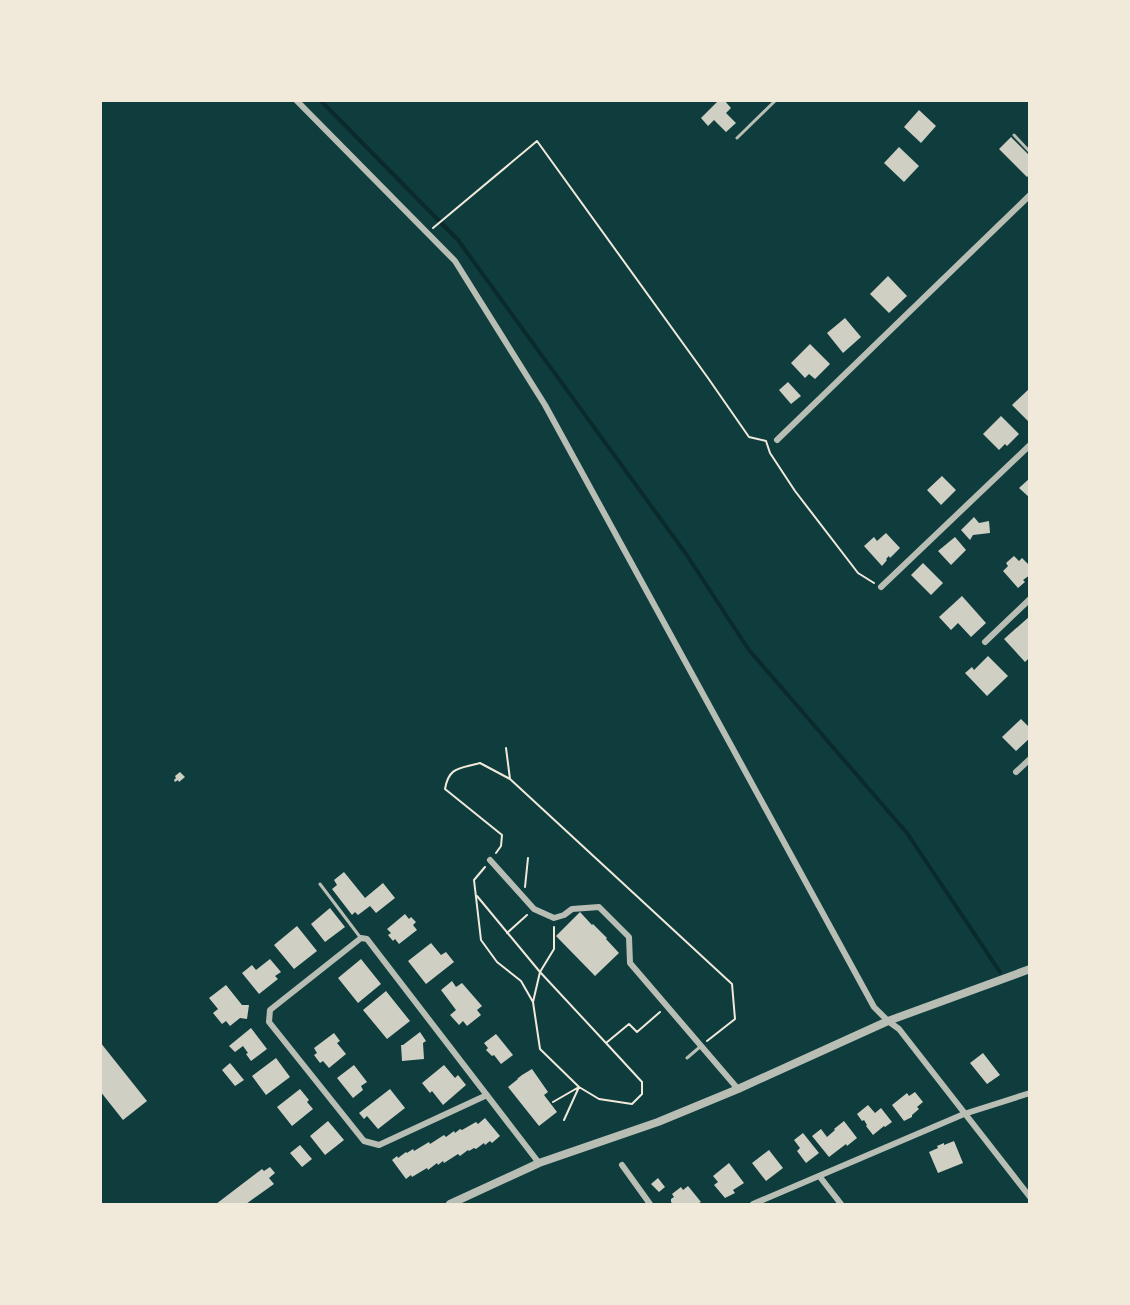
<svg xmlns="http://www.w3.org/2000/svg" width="1130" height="1305" font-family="Barlow,sans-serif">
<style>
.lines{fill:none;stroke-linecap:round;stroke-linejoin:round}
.stream{stroke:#0a2a2b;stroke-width:4}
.building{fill:#cfcfc3}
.path{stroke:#f1e9da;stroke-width:2}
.service{stroke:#b8beb3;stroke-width:3}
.minor{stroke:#b8beb3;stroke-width:6}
.tertiary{stroke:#b8beb3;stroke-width:8}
</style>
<rect width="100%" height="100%" fill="#0f3d3e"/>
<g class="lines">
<path class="stream" d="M 320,100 L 458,240 L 686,554 L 749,650 L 907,833 L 1000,972"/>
</g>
<path class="building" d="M 719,100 L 724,100 L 731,108 L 726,113 L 736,123 L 726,132 L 714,120 L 708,126 L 701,118 Z
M 919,110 L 936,126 L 921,143 L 904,127 Z
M 1011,137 L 1030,156 L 1030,174 L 1027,177 L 999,149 Z
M 899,147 L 919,166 L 904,182 L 884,163 Z
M 888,276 L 907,296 L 889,313 L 870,294 Z
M 845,318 L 861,337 L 843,353 L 827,333 Z
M 810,344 L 830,364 L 815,379 L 809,374 L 805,378 L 791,363 Z
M 788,382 L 801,396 L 791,404 L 779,390 Z
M 1030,388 L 1030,423 L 1012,405 Z
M 1001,416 L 1019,434 L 1007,446 L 1005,444 L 999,450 L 983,434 Z
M 942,476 L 956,490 L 941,505 L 927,490 Z
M 1030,478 L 1030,498 L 1019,488 Z
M 974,517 L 979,523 L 989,521 L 990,533 L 973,535 L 970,540 L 961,530 Z
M 886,533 L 900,548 L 890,558 L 889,556 L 886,559 L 887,560 L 882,566 L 864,546 L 874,537 L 877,541 Z
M 955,537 L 966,550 L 951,565 L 938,551 Z
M 1014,556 L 1019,561 L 1022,558 L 1030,566 L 1030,575 L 1023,580 L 1025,582 L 1018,588 L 1003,571 L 1008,566 L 1006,563 Z
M 923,563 L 943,583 L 931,595 L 911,575 Z
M 962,596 L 986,623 L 971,637 L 958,623 L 951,630 L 939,617 Z
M 1030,616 L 1030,657 L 1025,662 L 1004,639 Z
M 988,656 L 1008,676 L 987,696 L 965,673 L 972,667 L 974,670 Z
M 1021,719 L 1030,728 L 1030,738 L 1016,751 L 1002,737 Z
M 180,772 L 185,777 L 179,782 L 178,780 L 175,782 L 174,780 L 176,778 L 175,776 Z
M 344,872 L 365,898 L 383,883 L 395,898 L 376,913 L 370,906 L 358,915 L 355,912 L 352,915 L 332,889 L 337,885 L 334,880 Z
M 330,908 L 345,927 L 325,942 L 311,924 Z
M 580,912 L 592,925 L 593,924 L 607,938 L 606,939 L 619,953 L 595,976 L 556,936 Z
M 405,914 L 409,919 L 411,917 L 416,922 L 413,925 L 417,930 L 399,944 L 395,939 L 393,941 L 388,935 L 391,933 L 387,929 Z
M 297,926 L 317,951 L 294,969 L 274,945 Z
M 431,943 L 441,955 L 446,952 L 454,962 L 426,984 L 408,961 Z
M 270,959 L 281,972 L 275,976 L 278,979 L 259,994 L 242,973 L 252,965 L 256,970 Z
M 361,959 L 381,984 L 358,1003 L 338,978 Z
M 452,981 L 456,987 L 462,983 L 482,1006 L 477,1010 L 481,1015 L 467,1026 L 463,1021 L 459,1025 L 450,1015 L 456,1010 L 441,990 Z
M 226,985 L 242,1005 L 249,1005 L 247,1019 L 240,1018 L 230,1026 L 226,1021 L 222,1024 L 213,1013 L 218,1009 L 209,998 Z
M 386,991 L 410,1021 L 387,1039 L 363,1010 Z
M 251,1028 L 267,1049 L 251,1061 L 246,1054 L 248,1053 L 243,1046 L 235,1052 L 229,1046 Z
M 420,1032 L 426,1041 L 423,1043 L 424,1059 L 402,1061 L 401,1045 L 403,1045 Z
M 334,1033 L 340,1041 L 337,1043 L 346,1054 L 329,1068 L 323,1061 L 320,1063 L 314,1055 L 317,1053 L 314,1048 Z
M 496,1034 L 513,1055 L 501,1064 L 494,1055 L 492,1056 L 486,1050 L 488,1048 L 484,1043 Z
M 100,1042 L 147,1101 L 123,1120 L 100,1091 Z
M 983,1053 L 1000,1075 L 987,1084 L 970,1063 Z
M 276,1058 L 290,1077 L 266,1095 L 252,1076 Z
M 230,1063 L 244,1080 L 235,1086 L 222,1070 Z
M 354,1065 L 367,1082 L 361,1086 L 363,1090 L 353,1098 L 337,1078 Z
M 444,1065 L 455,1078 L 458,1075 L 466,1085 L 443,1105 L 432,1091 L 430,1093 L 422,1083 Z
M 532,1069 L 548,1092 L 544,1095 L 557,1112 L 539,1126 L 508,1087 L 518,1079 L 517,1079 L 522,1075 Z
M 300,1089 L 309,1100 L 307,1102 L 313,1109 L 292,1126 L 277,1107 Z
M 390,1089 L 405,1108 L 378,1129 L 367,1116 L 364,1119 L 359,1113 Z
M 915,1092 L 923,1102 L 917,1107 L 919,1109 L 912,1115 L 912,1117 L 904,1121 L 892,1105 L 907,1093 L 909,1096 Z
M 868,1105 L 875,1113 L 881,1108 L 892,1122 L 885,1127 L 884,1126 L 873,1135 L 866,1126 L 867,1125 L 864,1120 L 862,1121 L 857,1114 Z
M 485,1118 L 500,1136 L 492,1143 L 490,1141 L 485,1145 L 484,1143 L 476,1149 L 474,1148 L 469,1151 L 468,1150 L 460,1156 L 458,1154 L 444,1163 L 443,1161 L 438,1165 L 437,1163 L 428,1170 L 427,1168 L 412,1177 L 411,1175 L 406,1179 L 392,1160 L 397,1156 L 398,1158 L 406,1152 L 407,1153 L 413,1149 L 414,1151 L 429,1142 L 430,1144 L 444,1135 L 446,1137 L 454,1131 L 455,1133 L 460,1129 L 462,1130 L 476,1122 L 478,1124 Z
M 328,1121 L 344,1140 L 325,1155 L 310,1136 Z
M 844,1121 L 857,1138 L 847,1146 L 846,1144 L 829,1157 L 812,1136 L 821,1129 L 827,1137 L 835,1130 L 834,1129 Z
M 803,1133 L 819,1153 L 806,1163 L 797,1151 L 800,1148 L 794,1140 Z
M 954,1141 L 963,1163 L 938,1173 L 929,1152 L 938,1148 L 937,1146 L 944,1143 L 944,1145 Z
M 300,1145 L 312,1159 L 302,1167 L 290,1153 Z
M 769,1150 L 783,1168 L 766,1181 L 752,1163 Z
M 729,1163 L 744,1183 L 733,1190 L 735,1193 L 725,1198 L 714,1185 L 718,1182 L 713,1176 Z
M 270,1167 L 275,1173 L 269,1178 L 274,1184 L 246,1204 L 216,1204 L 262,1169 L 264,1171 Z
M 658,1178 L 665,1187 L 659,1192 L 651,1184 Z
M 688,1186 L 701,1202 L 697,1204 L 673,1204 L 671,1202 L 671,1199 L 674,1197 L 672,1194 L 681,1187 L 683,1190 Z"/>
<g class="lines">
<path class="path" d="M 433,228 L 537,141 L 708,378 L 749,437 L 766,441 L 770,453 L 795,491 L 858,573 L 874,583
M 506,748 L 510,779
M 496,853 L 501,846 L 502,835 L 445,789 C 449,766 460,769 480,763 L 510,779 L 732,984 L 735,1019 L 707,1041
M 485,867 L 474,880 L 481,940 L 497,962 L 521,981 L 533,1002
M 525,887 L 528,858
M 477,896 L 540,972 L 606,1043 L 629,1024 L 637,1032 L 660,1012
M 507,933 L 527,915
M 553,1102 L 579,1087 L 540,1049 L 533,1002 L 540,972 L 554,949 L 554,927
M 564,1120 L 579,1087 L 599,1099 L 632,1104 L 642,1094 L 642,1082 L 606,1043"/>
<path class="service" d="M 1014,135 L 1030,152
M 737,138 L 776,100
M 320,884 L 360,937
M 687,1058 L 701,1046"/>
<path class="minor" d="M 296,100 L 455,261 L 545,405 L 874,1007 L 888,1021 L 899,1029 L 1030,1197
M 777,440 L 1030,195
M 881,587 L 1030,445
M 985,642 L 1030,599
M 1016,772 L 1030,759
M 490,860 L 534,909 L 554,918 L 564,915 L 572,909 L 599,907 L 629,937 L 630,963 L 738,1089
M 487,1095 L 379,1145 L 364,1141 L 269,1022 L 270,1010 L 361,938 L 367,939 L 539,1163
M 622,1165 L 650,1204
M 820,1177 L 841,1204
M 753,1204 L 964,1114 L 1030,1093"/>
<path class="tertiary" d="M 450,1204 L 539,1163 L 658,1122 L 738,1089 L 888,1021 L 1030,969"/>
</g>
<rect width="1130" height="1305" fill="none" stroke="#f1e9da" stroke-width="204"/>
</svg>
